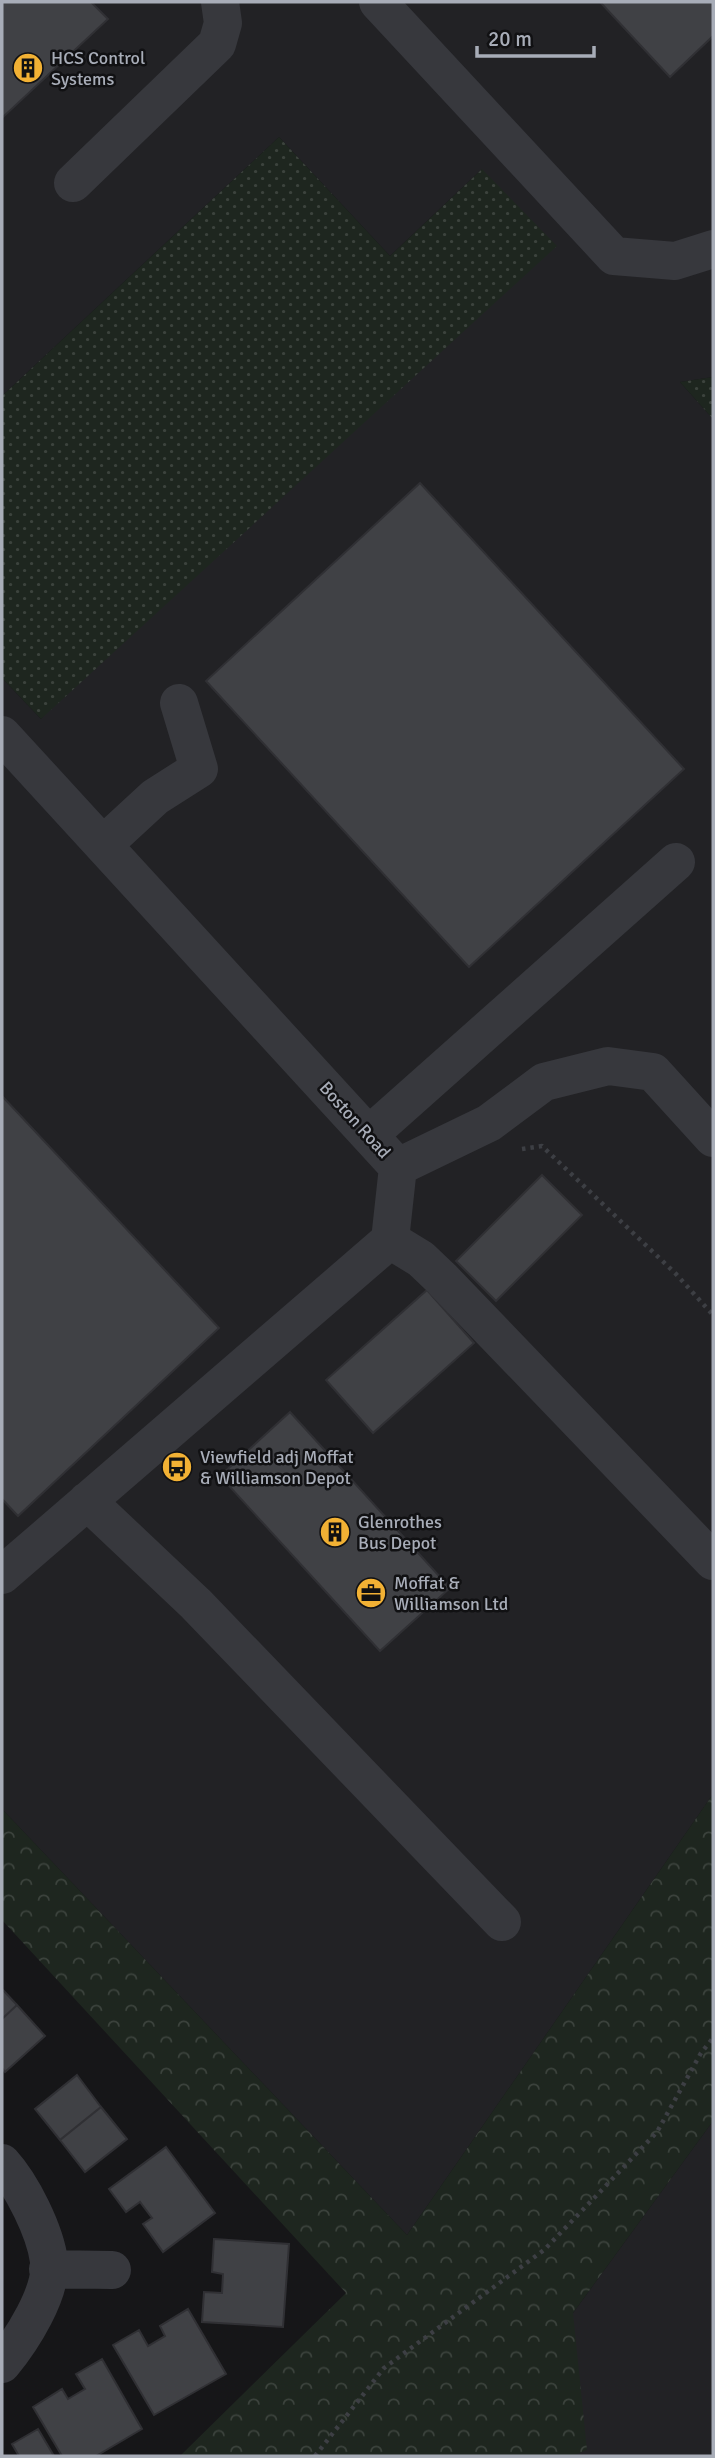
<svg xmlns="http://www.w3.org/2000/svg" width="715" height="2458" font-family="Signika,sans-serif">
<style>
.built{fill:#222225}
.grass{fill:url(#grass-dots)}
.forest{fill:url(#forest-crowns)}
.building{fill:#404145;stroke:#303034;stroke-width:2}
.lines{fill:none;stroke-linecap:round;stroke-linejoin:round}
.path{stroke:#3d3f44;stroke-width:4.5;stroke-dasharray:3.5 5;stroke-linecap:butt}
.minor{stroke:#37383d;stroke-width:38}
.labels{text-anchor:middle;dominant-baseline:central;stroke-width:5;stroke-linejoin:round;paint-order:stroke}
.poi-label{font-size:18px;fill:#a8adb8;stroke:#111113;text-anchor:start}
.street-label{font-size:18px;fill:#a8adb8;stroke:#111113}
</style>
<defs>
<pattern id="grass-dots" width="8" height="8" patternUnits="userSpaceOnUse" patternTransform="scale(1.75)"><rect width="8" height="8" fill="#1e261f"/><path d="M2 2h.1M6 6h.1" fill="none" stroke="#3c433d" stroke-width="1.8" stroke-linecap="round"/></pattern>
<pattern id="forest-crowns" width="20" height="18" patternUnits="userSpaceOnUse" patternTransform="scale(1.75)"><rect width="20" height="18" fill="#1e261f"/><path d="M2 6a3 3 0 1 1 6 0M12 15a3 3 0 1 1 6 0" fill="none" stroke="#3c433d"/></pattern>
</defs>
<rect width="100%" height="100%" fill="#161618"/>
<path class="built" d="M 2,2 L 713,2 L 713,377 L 680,382 L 713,419 L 713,1794 L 407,2235 L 2,1809 L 2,678 L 41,719 L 482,169 L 390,256 L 279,137 L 2,396 Z
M 713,2121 L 713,2456 L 422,2456 L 573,2313 Z"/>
<path class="grass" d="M 279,137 L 390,256 L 482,169 L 557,246 L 41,719 L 2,678 L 2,396 Z
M 713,377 L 713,419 L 680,382 Z"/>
<path class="forest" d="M 713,1794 L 713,2121 L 573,2313 L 587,2450 L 572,2456 L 180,2456 L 346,2293 L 2,1920 L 2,1809 L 407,2235 Z"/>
<path class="building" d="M 2,2 L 91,2 L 108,19 L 2,118 Z
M 600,2 L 713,2 L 713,36 L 670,77 Z
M 420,483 L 684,769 L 469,967 L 206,681 Z
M 2,1096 L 219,1328 L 18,1516 L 2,1499 Z
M 542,1175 L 582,1215 L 496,1301 L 456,1261 Z
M 427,1290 L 474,1343 L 373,1433 L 326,1380 Z
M 290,1412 L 450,1588 L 380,1651 L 220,1476 Z
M 2,1989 L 17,2005 L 2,2019 Z
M 17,2005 L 45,2036 L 5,2072 L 2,2068 L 2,2019 Z
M 77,2075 L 101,2107 L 60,2140 L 35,2109 Z
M 101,2107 L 127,2139 L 85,2172 L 60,2140 Z
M 166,2147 L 215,2213 L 163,2252 L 143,2224 L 152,2218 L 140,2202 L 126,2212 L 109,2189 Z
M 214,2239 L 289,2244 L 283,2327 L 202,2322 L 204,2292 L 222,2293 L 223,2274 L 212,2272 Z
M 188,2309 L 226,2374 L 154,2415 L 113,2345 L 139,2330 L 148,2346 L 165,2336 L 160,2326 Z
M 102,2359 L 142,2429 L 96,2456 L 62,2456 L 33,2407 L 62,2389 L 68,2399 L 85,2389 L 76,2374 Z
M 38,2429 L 54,2456 L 19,2456 L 12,2444 Z"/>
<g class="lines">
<path class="path" d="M 522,1149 L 542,1146 L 676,1274 L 713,1315
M 315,2456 L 384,2368 L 544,2250 L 597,2195 L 657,2132 L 701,2053 L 713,2038"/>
<path class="minor" d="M 378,2 L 614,256 L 675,261 L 713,249
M 73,183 L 217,44 L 223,23 L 220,2
M 2,735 L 398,1167 L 390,1240 L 2,1575
M 103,845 L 155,797 L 199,769 L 179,703
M 369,1135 L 676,862
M 398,1167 L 489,1123 L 544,1082 L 608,1066 L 653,1072 L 713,1138
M 390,1240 L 421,1259 L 442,1279 L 713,1561
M 87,1501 L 196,1604 L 502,1922
M 2,2163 C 22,2185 45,2231 49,2261 C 53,2292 21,2341 2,2364
M 48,2269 L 112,2270"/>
</g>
<defs>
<g id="building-disc" transform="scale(1.575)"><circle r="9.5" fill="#f2b134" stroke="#111113"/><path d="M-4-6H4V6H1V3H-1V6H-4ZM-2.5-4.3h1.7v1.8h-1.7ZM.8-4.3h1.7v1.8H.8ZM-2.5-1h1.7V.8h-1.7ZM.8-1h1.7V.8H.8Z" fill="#111"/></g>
<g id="bus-disc" transform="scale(1.575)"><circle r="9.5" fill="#f2b134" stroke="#111113"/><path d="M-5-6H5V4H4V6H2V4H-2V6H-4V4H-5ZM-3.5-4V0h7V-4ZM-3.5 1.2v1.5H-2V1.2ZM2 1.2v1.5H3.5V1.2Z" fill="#111"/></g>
<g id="office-disc" transform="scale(1.575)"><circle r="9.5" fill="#f2b134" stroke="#111113"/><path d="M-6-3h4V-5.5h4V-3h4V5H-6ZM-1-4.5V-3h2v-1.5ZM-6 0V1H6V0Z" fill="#111"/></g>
</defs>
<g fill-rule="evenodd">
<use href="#building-disc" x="28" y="68"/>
<use href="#bus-disc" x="177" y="1467"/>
<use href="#building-disc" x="335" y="1532"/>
<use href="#office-disc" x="371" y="1593"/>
</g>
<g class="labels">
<g class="poi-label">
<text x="51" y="58">HCS Control<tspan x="51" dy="21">Systems</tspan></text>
<text x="200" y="1457">Viewfield adj Moffat<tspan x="200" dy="21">&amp; Williamson Depot</tspan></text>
<text x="358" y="1522">Glenrothes<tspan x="358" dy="21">Bus Depot</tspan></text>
<text x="394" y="1583">Moffat &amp;<tspan x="394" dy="21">Williamson Ltd</tspan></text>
</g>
<g class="street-label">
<text transform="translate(355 1120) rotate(48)">Boston Road</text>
</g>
</g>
<rect width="715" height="2458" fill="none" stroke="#a8adb8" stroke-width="7"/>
<path d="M477 46v10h117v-10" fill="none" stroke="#a8adb8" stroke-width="3.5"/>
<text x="488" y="46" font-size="21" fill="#a8adb8" stroke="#111113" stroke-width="5" paint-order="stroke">20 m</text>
</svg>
